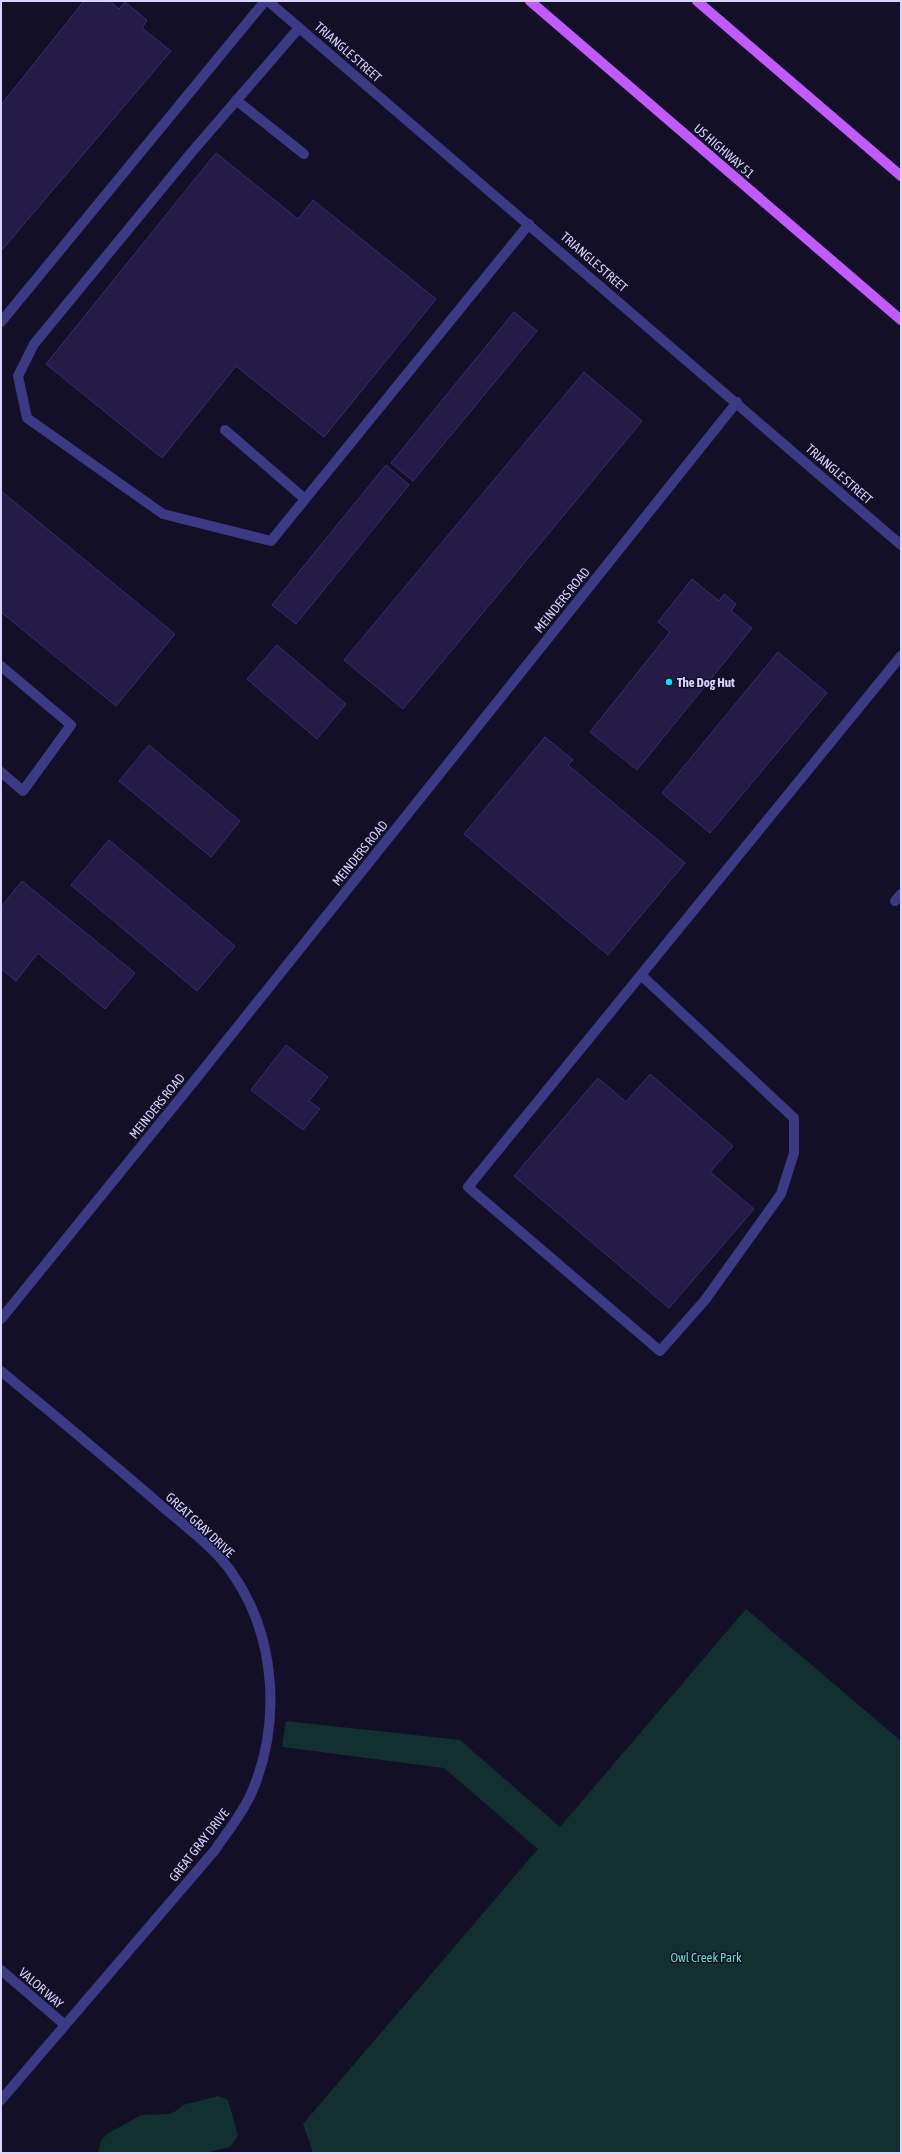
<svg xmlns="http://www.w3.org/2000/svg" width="902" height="2154" font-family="'Asap Condensed',sans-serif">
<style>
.green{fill:#12302f}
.building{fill:#241b47;stroke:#3b2d73}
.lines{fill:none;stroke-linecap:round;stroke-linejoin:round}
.lane{stroke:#3d3a85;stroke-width:10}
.street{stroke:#3d3a85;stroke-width:10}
.primary{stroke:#c25bff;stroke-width:10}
.poi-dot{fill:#00e5ff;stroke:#130f26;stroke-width:1.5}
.labels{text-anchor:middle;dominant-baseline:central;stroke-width:3;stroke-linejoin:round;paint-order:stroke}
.street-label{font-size:13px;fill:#d9d4ff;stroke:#130f26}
.poi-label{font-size:13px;font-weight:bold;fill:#d9d4ff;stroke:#130f26;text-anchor:start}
.park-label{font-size:13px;fill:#5fe0c0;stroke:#130f26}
</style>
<rect width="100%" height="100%" fill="#130f26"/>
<path class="green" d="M 746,1609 L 901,1741 L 901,2153 L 313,2153 L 303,2124 L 538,1849 L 444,1768 L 282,1747 L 286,1721 L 460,1740 L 560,1827 Z
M 218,2096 L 228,2100 L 238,2136 L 230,2147 L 205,2153 L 98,2153 L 101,2141 L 107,2134 L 141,2115 L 169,2114 L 176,2111 L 183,2105 Z"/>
<path class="building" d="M 84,1 L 109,1 L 119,9 L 125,2 L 147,20 L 142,28 L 171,51 L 1,251 L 1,105 Z
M 216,153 L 298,219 L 313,200 L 436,299 L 324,437 L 236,366 L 162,458 L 46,364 Z
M 514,312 L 537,331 L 413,481 L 391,463 Z
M 584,372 L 642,421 L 403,709 L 344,660 Z
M 386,465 L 409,485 L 296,624 L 272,605 Z
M 1,491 L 175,634 L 116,706 L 1,612 Z
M 692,579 L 719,601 L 724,594 L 736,604 L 731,611 L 752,628 L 637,770 L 590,732 L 670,632 L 658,622 Z
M 277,645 L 346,704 L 317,739 L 247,679 Z
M 778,652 L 827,693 L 710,833 L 662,793 Z
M 545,737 L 573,760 L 568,765 L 685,863 L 608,955 L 464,834 Z
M 149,745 L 240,821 L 211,857 L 119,781 Z
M 109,840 L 235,946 L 197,991 L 71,885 Z
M 22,881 L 135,973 L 105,1009 L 38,953 L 16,981 L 1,969 L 1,907 Z
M 286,1045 L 328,1077 L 309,1101 L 320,1109 L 303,1130 L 251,1090 Z
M 650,1074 L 733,1146 L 710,1172 L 754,1209 L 669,1308 L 514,1176 L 598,1078 L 626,1102 Z"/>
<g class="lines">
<path class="lane" d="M 299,28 L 191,153 L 34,344 L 18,376 L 27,418 L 163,514 L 271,541 L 529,224
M 236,100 L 304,154
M 1,322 L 265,1
M 225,430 L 305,499
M 1,666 L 71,725 L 23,791 L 1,772
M 895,901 L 901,894
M 641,975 L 794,1118 L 794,1153 L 781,1194 L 705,1300 L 660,1351 L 468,1187 L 901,656"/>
<path class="street" d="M 268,1 L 901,545
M 1,1319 L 191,1085 L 737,402
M 1,1371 C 55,1416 110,1461 164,1508 C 185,1526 217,1550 232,1573 C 276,1636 282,1723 251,1794 C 242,1814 227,1832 215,1850 L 1,2100
M 1,1970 L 65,2025"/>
<path class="primary" d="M 530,1 L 901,320
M 697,1 L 901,176"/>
</g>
<circle class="poi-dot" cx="669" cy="682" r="4"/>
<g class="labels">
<g class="street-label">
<text transform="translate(348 52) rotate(41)">TRIANGLE STREET</text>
<text transform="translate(724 151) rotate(41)">US HIGHWAY 51</text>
<text transform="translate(594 262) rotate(41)">TRIANGLE STREET</text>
<text transform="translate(839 474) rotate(41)">TRIANGLE STREET</text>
<text transform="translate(562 600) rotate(-51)">MEINDERS ROAD</text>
<text transform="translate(360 853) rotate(-51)">MEINDERS ROAD</text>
<text transform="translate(157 1106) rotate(-51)">MEINDERS ROAD</text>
<text transform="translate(200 1525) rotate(43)">GREAT GRAY DRIVE</text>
<text transform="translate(199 1845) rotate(-52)">GREAT GRAY DRIVE</text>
<text transform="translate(41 1988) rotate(41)">VALOR WAY</text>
</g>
<g class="poi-label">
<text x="677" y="682">The Dog Hut</text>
</g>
<g class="park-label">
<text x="706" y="1957">Owl Creek Park</text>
</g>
</g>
<rect width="902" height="2154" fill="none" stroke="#d9d4ff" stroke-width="4"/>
</svg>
